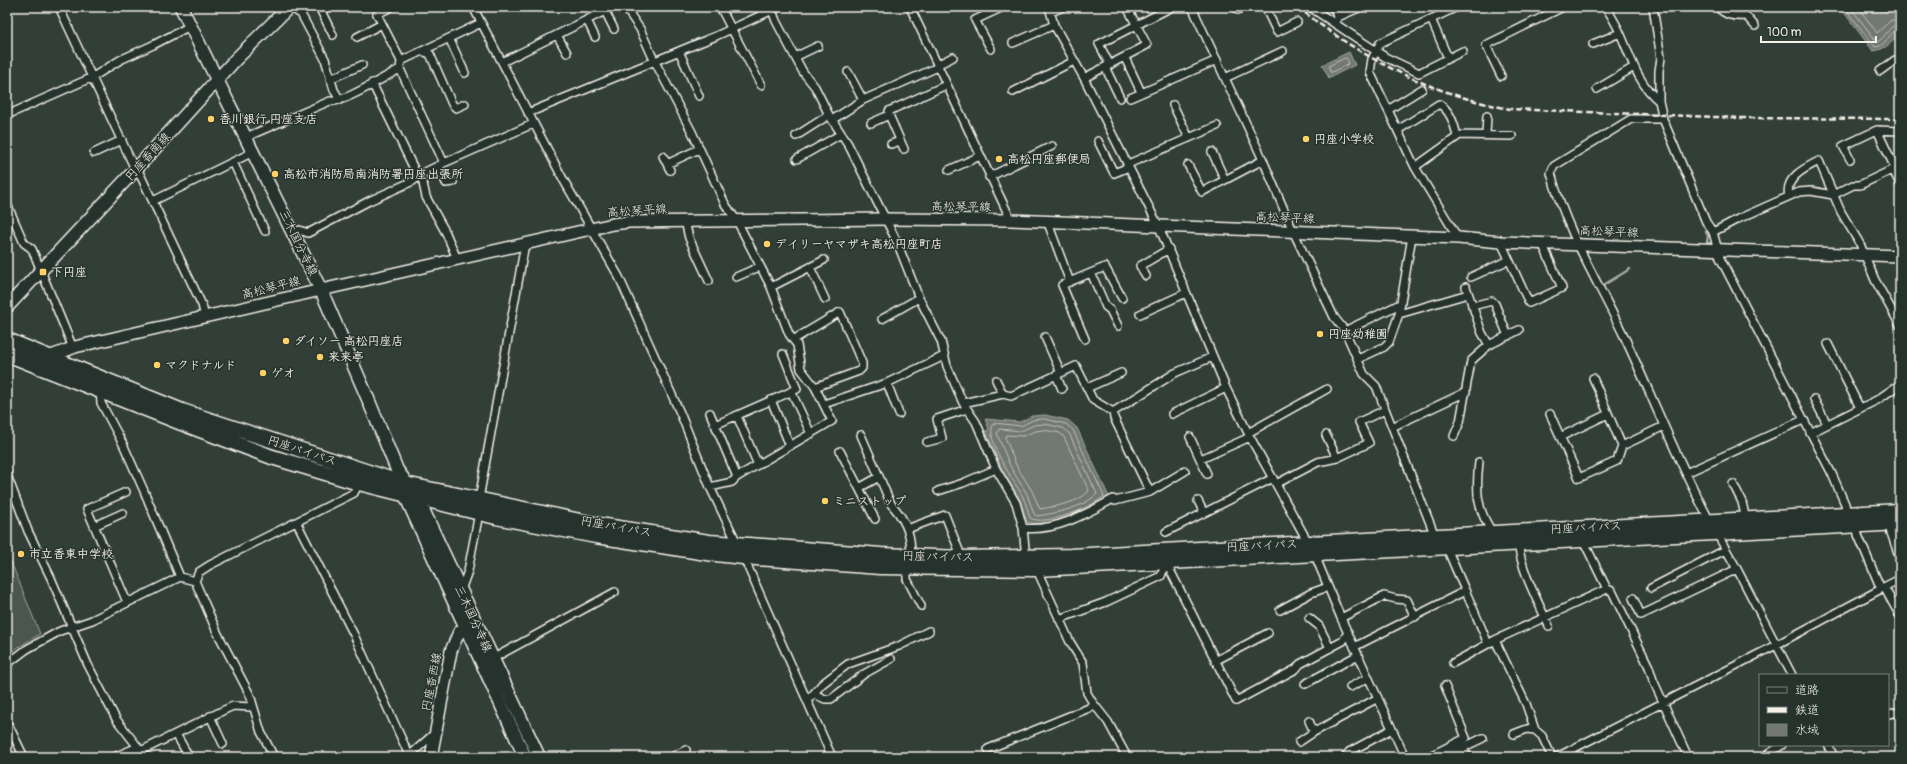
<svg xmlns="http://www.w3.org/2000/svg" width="1907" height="764" font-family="Pangolin,'Klee One',sans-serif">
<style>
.green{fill:#4c564f;stroke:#a0a49c}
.water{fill:#727972;stroke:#a6a9a1}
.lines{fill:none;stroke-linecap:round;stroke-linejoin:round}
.shore{stroke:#c0c1b9;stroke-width:1}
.stream{stroke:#a6a9a1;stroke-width:2.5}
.street-casing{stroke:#f4f1e8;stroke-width:10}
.secondary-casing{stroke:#f4f1e8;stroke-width:14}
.primary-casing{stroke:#f4f1e8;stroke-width:15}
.highway-casing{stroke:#f4f1e8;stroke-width:17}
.street{stroke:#26332d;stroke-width:7}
.secondary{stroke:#26332d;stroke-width:11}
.primary{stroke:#26332d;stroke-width:12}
.highway{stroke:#26332d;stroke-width:14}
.rail{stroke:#f4f1e8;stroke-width:2.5;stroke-dasharray:6 3;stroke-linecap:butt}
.poi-dot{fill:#ffd166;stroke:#26332d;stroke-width:1.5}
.labels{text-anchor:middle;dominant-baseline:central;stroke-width:3;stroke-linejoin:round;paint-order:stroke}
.poi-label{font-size:12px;font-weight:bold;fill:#f4f1e8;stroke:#26332d;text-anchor:start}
.street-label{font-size:12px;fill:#f4f1e8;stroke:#26332d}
</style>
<rect width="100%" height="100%" fill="#323e38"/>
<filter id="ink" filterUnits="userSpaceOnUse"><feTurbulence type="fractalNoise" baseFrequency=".025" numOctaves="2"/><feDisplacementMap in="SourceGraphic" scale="8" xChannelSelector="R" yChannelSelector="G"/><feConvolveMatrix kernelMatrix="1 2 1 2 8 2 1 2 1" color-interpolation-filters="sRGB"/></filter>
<g filter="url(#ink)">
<path class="green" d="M 7,552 L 40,634 L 7,654 Z"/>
<path class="water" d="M 1840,7 L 1900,7 C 1900,14 1902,24 1900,30 C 1897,40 1883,51 1873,51 Z
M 1349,52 L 1355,65 L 1329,78 L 1322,65 Z
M 1045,415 L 1068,420 L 1077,428 L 1110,499 C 1087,509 1052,531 1027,522 L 1019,498 L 1003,472 L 986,431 L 989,429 L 985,419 L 1020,422 L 1032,416 Z"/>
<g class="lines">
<path class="shore" d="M 1844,7 L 1875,47 C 1887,47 1889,30 1900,29
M 1850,7 L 1877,42 C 1886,38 1889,24 1900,24
M 1858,7 L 1877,33 L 1890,21 L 1900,18
M 1346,58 L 1349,62 L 1348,64 L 1332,72 L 1330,72 L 1329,66 Z
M 1045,419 L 1066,424 L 1073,430 L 1104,496 C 1093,507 1044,527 1030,518 C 1028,511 1026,504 1023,497 C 1015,481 983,440 994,423 L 1021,426 L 1033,420 Z
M 1045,424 L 1063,428 L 1069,433 L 1097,494 C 1083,508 1056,513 1037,516 L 1034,514 L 1027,494 L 1011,468 L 997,434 L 999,429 L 1021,431 L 1034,425 Z
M 1044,430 L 1060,433 L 1064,437 L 1089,491 C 1079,503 1056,506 1040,509 L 1032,491 L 1016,465 L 1005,437 L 1006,435 L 1023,436 L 1036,431 Z"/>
<path class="stream" d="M 1799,189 L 1819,188 L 1827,191
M 1706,232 L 1708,236 L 1707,242
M 1602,286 L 1630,269"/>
<g class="street-casing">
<path id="street" d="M 59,7 L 133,165 L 137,168 L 202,305 L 205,317
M 290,7 L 301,14 L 325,59 L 334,90 L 340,100
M 319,7 L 333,35
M 391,7 L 377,14 L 401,61 L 400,69 L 444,163
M 473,7 L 563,179 L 619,277 L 681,415 L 710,487 L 738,545
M 627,7 L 629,13 L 640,29 L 654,60 L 692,132 L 725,204 L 737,221 L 771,287 L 789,334 L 797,345 L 801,369 L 815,387 L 832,421 L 737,477 L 732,482 L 710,487
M 720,7 L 761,85
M 771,7 L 776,21 L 795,57 L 803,72 L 815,87 L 829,115 L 848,144 L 897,242 L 919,298 L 941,341 L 947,366 L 963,403 L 976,422 L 996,469 L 1016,503 L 1023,528 L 1026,558
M 910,7 L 1011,220
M 1049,7 L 1054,25 L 1084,78 L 1159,227 L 1226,388 L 1250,437 L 1309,544
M 1192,7 L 1263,160 L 1293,231 L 1334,317 L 1345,331 L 1364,374 L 1376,386 L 1435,536
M 1236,7 L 1238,10 L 1243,7
M 1254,7 L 1257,7
M 1265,7 L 1277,32 L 1297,22
M 1310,7 L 1385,57 L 1419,73 L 1463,51
M 1333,7 L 1338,17 L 1336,20
M 1457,7 L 1380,43 L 1372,59 L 1370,72 L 1415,167 L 1458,238
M 1606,7 C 1611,16 1617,25 1621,35 C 1631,58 1638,84 1659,101
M 1653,7 L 1661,58 L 1659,71 L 1659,101 L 1663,119 L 1706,222 L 1713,232 L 1720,258 L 1832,474 L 1845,504 L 1847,514
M 1717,7 C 1727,16 1734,17 1746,16 L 1755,26
M 605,11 L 614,29
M 1051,12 L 1063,7
M 1338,17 L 1361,7
M 1431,19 L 1448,58
M 587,20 L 595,37
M 557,35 L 567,53
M 357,37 L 382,24
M 449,38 L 465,73
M 1013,43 L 1054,25
M 1593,44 L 1620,33
M 991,49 L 975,20 L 1003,7
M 422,51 L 481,23
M 679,51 L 699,96
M 795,57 L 818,46
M 1125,58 L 1141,92
M 401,61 L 422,51 L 430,54 L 452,104 L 456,108 L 465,104
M 502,62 L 613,7
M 937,65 L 953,57
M 1110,65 L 1099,44 L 1172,7
M 1105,67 L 1120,98
M 1880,71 L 1895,60 L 1900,63
M 848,72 L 863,100
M 1501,76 L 1486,45 L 1563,7
M 1084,78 L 1147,45 L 1127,7
M 1225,78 L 1283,51
M 330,79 L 362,65
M 372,83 L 418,177
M 1597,89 L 1634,67
M 1013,92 L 1074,61
M 1130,98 L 1217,60
M 1173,105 L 1189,138
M 1388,110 L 1422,89
M 528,113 L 716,36 L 779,7
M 7,115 L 93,77 L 120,60 L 153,45 L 190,26
M 1663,119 L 1631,119 L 1554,166 L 1551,173 C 1566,231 1598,282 1624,336 C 1653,398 1678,463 1711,523
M 832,120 L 863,100 L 938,67
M 871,123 L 889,115
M 1398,130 L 1439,104 C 1450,110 1455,126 1457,137 L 1415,167
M 1877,130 L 1895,168
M 1486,134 L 1487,116
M 1457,135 L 1512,136
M 796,136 L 829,115
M 246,137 L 330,101 C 343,104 385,76 400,69
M 1098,141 L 1114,173 L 1129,167
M 891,144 L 900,141
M 904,149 L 889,115 L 889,111 L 946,85
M 1212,152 L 1225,180
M 94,153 L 122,140
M 663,156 L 670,170
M 797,159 L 841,134
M 1850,159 L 1843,146 L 1877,130 L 1900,131
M 233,162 L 265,231
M 667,164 L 699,149
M 1128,164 L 1217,126
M 1188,165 L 1202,192 L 1263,160
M 439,166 L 446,183 L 453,182
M 949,170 L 980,156
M 1893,170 L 1900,184
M 421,174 L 426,197 L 446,233 L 457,259
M 989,177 L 1052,146
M 1789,196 C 1784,178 1805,168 1819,161 L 1841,212 L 1860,244 L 1875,280 L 1900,325
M 153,201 L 253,152
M 7,204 L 24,243 L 32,249 L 73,348
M 685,221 L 689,238 L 709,281
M 1048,223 L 1070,282
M 293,232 L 299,230 L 308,233 L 369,201 L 413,181 L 421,174 L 444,163 L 533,124
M 1713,232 L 1738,219 L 1799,192 L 1811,191 L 1833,195 L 1853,185 L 1860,185 L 1900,166
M 1501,242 L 1529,303 L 1562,288 L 1542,243
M 810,267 L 825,299
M 1091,273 L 1106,307 L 1110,310 L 1118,326
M 1146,276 L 1140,266 L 1169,249
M 736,277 L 759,267
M 1471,277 L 1509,260
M 771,287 L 824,260
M 1466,287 L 1482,333 L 1489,345
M 1472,306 L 1492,301 L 1495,304 L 1508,336
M 1140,314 L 1186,293
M 1399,314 L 1468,294
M 882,319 L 919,298
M 1345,331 L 1400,304
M 1045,337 L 1061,373
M 1085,339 L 1062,285 L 1105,267 L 1122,298
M 793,340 L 840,312 L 862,363 L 862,368 L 859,371 L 815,387
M 1828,344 L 1860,408
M 1358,359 L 1384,347 L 1389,342 L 1399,314 L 1412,236
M 1056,375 L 1062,389
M 1593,378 L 1622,446
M 996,380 L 1003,394
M 887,383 L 899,414
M 1087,388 L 1121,373
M 100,390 L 101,403 L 123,444 L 144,491 L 180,577
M 791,391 L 811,434
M 1814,399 L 1827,424
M 771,400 L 790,446
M 963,403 L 1003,394 L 1011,396 L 1076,366 L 1093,400 L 1113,412 L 1114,418 L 1150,492
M 824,404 L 887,383 L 944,356
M 1113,412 L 1175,373 L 1212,357
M 710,413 L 737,477
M 1172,414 L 1226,388
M 1550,414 L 1579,478 L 1617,461 L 1622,446 L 1664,426
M 737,416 L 758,465
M 715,425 L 797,389 L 783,354
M 1392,427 L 1466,392
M 1248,433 L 1327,389
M 1810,433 L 1877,400 L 1896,387 L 1900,386
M 861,435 L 891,504 C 904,518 913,536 910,556
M 1326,435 L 1337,458
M 1454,436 L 1460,422 L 1471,361 L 1489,345 L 1519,330
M 1190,437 L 1207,474
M 1560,437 L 1608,414
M 927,442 L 942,438 L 937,419 L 967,409
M 840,451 L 875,519
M 1201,459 L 1250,437
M 1479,462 C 1476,490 1476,509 1493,533
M 1686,473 L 1803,420
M 7,475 L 28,531 L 51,578 L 88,665 L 116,719 L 141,751 L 144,757
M 1276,484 L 1318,462 L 1337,458 L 1369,443 L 1359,422 L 1385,410
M 1733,484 L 1742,502 L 1746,520
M 859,488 L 879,477
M 938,491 L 963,483 L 996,469
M 126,492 L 87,509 L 127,602
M 479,499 L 525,244
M 1198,501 L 1204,513
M 297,523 L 354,635 L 409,755
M 1888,524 L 1900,559
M 1857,525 L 1858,535 L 1881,589 L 1884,587 L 1900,616
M 94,526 L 123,513
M 1023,528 C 1055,532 1086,514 1113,499 L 1115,501 L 1150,492 L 1185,471
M 907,529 L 945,515 L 962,558
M 1166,532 L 1273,478
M 1716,532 L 1737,569 L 1792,675
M 1583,540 L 1607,589 L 1612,591 L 1649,667 L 1653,680 L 1688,757
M 1518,543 C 1522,573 1537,599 1549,626
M 1447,548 C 1460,580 1475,611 1488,644
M 1314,553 L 1341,618 L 1405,757
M 743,556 L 832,757
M 1166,562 L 1236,701 L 1296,669 L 1300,664 L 1343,641 L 1348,632
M 907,568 L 907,579 L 921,606
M 1036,568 L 1070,642 L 1083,663 L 1087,693 L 1093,703 L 1108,722 L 1127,757
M 1884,587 L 1900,579
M 1651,588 L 1725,550
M 461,590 L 468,571 L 479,513
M 1633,598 L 1641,615 L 1737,569
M 1280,610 L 1311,593 L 1328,587
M 1309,618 L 1319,626 L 1330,648
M 1341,618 L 1384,596 L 1396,599 L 1407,600 L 1415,617
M 1059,619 L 1106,602 L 1161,576 L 1166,563
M 1495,640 L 1526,704 L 1535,730 L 1542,736 L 1552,757
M 1354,647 L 1465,591
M 492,659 L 615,592
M 1215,661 L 1268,633
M 1453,663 L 1495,640 L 1607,589
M 7,664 L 27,649 L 60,631 L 92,620 L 180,577 L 195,581
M 1305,684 L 1358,655
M 1350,687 L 1368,678
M 814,694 L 825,699 L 831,699 L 864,674 L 891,659
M 807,701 L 822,684 L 848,664 L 899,646 L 929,631
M 1888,714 L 1900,712
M 210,716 L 223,744
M 1309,721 L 1314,732
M 7,722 L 24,757
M 176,734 L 189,757
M 1514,734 L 1527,729 L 1535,730
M 1299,742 L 1314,732 L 1378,698
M 1828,745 L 1834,757
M 1463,747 L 1467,757
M 988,749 L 1089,708 L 1093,703
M 114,757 L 133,749 L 141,751 L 222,711 L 233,706 L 252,707
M 274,757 L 261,732 L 250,695 L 217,632 L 195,581 L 199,572 L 210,565 L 354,493 L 359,483
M 408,757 L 436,732
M 672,757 L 686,750
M 1345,757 L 1349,752 L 1392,729
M 1428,757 L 1466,738 L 1445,686
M 1443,757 L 1483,738
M 1557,757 L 1776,645 L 1881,589
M 1764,757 L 1782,745"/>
</g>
<g class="secondary-casing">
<path id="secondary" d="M 47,361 L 49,357 L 75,347 L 321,290 L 613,224 L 629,222 L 886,219 L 1011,220 L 1458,238 L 1501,242 L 1900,256
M 431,757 L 451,651 L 459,632 L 472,623"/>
</g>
<g class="primary-casing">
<path id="primary" d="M 181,7 L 321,290 L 368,399 L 397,470 L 418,499 L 539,757
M 7,307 L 137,168 L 236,59 L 289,7
M 405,487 L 405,495 L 525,757"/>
</g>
<g class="highway-casing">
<path id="highway" d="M 7,340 L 182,411 L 405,484 L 599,525 L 709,542 L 881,555 L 962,558 L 1071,556 L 1900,511
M 7,354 L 179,422 L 272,457 L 359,483 L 496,517 L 596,536 L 707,553 L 743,557 L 880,567 L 1037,569 L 1900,523"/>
</g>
<use href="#street" class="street"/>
<use href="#secondary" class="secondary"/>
<use href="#primary" class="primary"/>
<use href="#highway" class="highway"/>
<path class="rail" d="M 1298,7 C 1360,58 1431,94 1510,109 L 1742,118 L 1900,119"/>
</g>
</g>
<g class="poi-dot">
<circle cx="211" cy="119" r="4"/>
<circle cx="1306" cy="139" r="4"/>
<circle cx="999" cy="159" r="4"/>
<circle cx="275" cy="174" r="4"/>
<circle cx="767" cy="244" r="4"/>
<rect x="39" y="268" width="8" height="8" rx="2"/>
<circle cx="1320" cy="334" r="4"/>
<circle cx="286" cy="341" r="4"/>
<circle cx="320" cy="357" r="4"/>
<circle cx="157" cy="365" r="4"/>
<circle cx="263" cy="373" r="4"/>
<circle cx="825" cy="501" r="4"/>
<circle cx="21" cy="554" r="4"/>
</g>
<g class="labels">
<g class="poi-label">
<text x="219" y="119">香川銀行 円座支店</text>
<text x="1314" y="139">円座小学校</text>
<text x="1007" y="159">高松円座郵便局</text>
<text x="283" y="174">高松市消防局南消防署円座出張所</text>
<text x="775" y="244">デイリーヤマザキ高松円座町店</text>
<text x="51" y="272">下円座</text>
<text x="1328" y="334">円座幼稚園</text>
<text x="294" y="341">ダイソー 高松円座店</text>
<text x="328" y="357">来来亭</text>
<text x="165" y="365">マクドナルド</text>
<text x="271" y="373">ゲオ</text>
<text x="833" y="501">ミニストップ</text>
<text x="29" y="554">市立香東中学校</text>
</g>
<g class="street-label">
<text transform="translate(148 157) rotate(-48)">円座香南線</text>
<text transform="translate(961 207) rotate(1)">高松琴平線</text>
<text transform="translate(637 211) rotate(-4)">高松琴平線</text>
<text transform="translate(1285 218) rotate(2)">高松琴平線</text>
<text transform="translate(1609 232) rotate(2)">高松琴平線</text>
<text transform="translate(298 243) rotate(64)">三木国分寺線</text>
<text transform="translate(271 288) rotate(-14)">高松琴平線</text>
<text transform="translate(302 451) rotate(18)">円座バイパス</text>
<text transform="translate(616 527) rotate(10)">円座バイパス</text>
<text transform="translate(1586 528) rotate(-3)">円座バイパス</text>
<text transform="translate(1262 546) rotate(-3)">円座バイパス</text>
<text transform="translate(938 557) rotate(1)">円座バイパス</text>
<text transform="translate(473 619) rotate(65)">三木国分寺線</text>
<text transform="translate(432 682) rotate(-79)">円座香西線</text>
</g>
</g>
<rect width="1907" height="764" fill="none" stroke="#26332d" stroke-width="24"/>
<rect x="12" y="12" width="1883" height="740" fill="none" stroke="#f4f1e8" stroke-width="1.5" filter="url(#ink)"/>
<rect x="1759" y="674" width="130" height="72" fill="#26332d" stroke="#787f78"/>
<rect x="1767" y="687" width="20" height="6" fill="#26332d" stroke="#787f78"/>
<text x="1795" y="694" font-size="12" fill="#f4f1e8">道路</text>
<rect x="1767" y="707" width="20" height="6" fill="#f4f1e8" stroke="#787f78"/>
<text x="1795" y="714" font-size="12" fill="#f4f1e8">鉄道</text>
<rect x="1767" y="724" width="20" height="12" fill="#727972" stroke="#787f78"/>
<text x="1795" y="734" font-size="12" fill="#f4f1e8">水域</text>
<path d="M1761 36v6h115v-6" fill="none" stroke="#f4f1e8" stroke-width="2"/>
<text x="1767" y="36" font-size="12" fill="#f4f1e8" stroke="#26332d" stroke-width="3" paint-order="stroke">100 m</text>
</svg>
